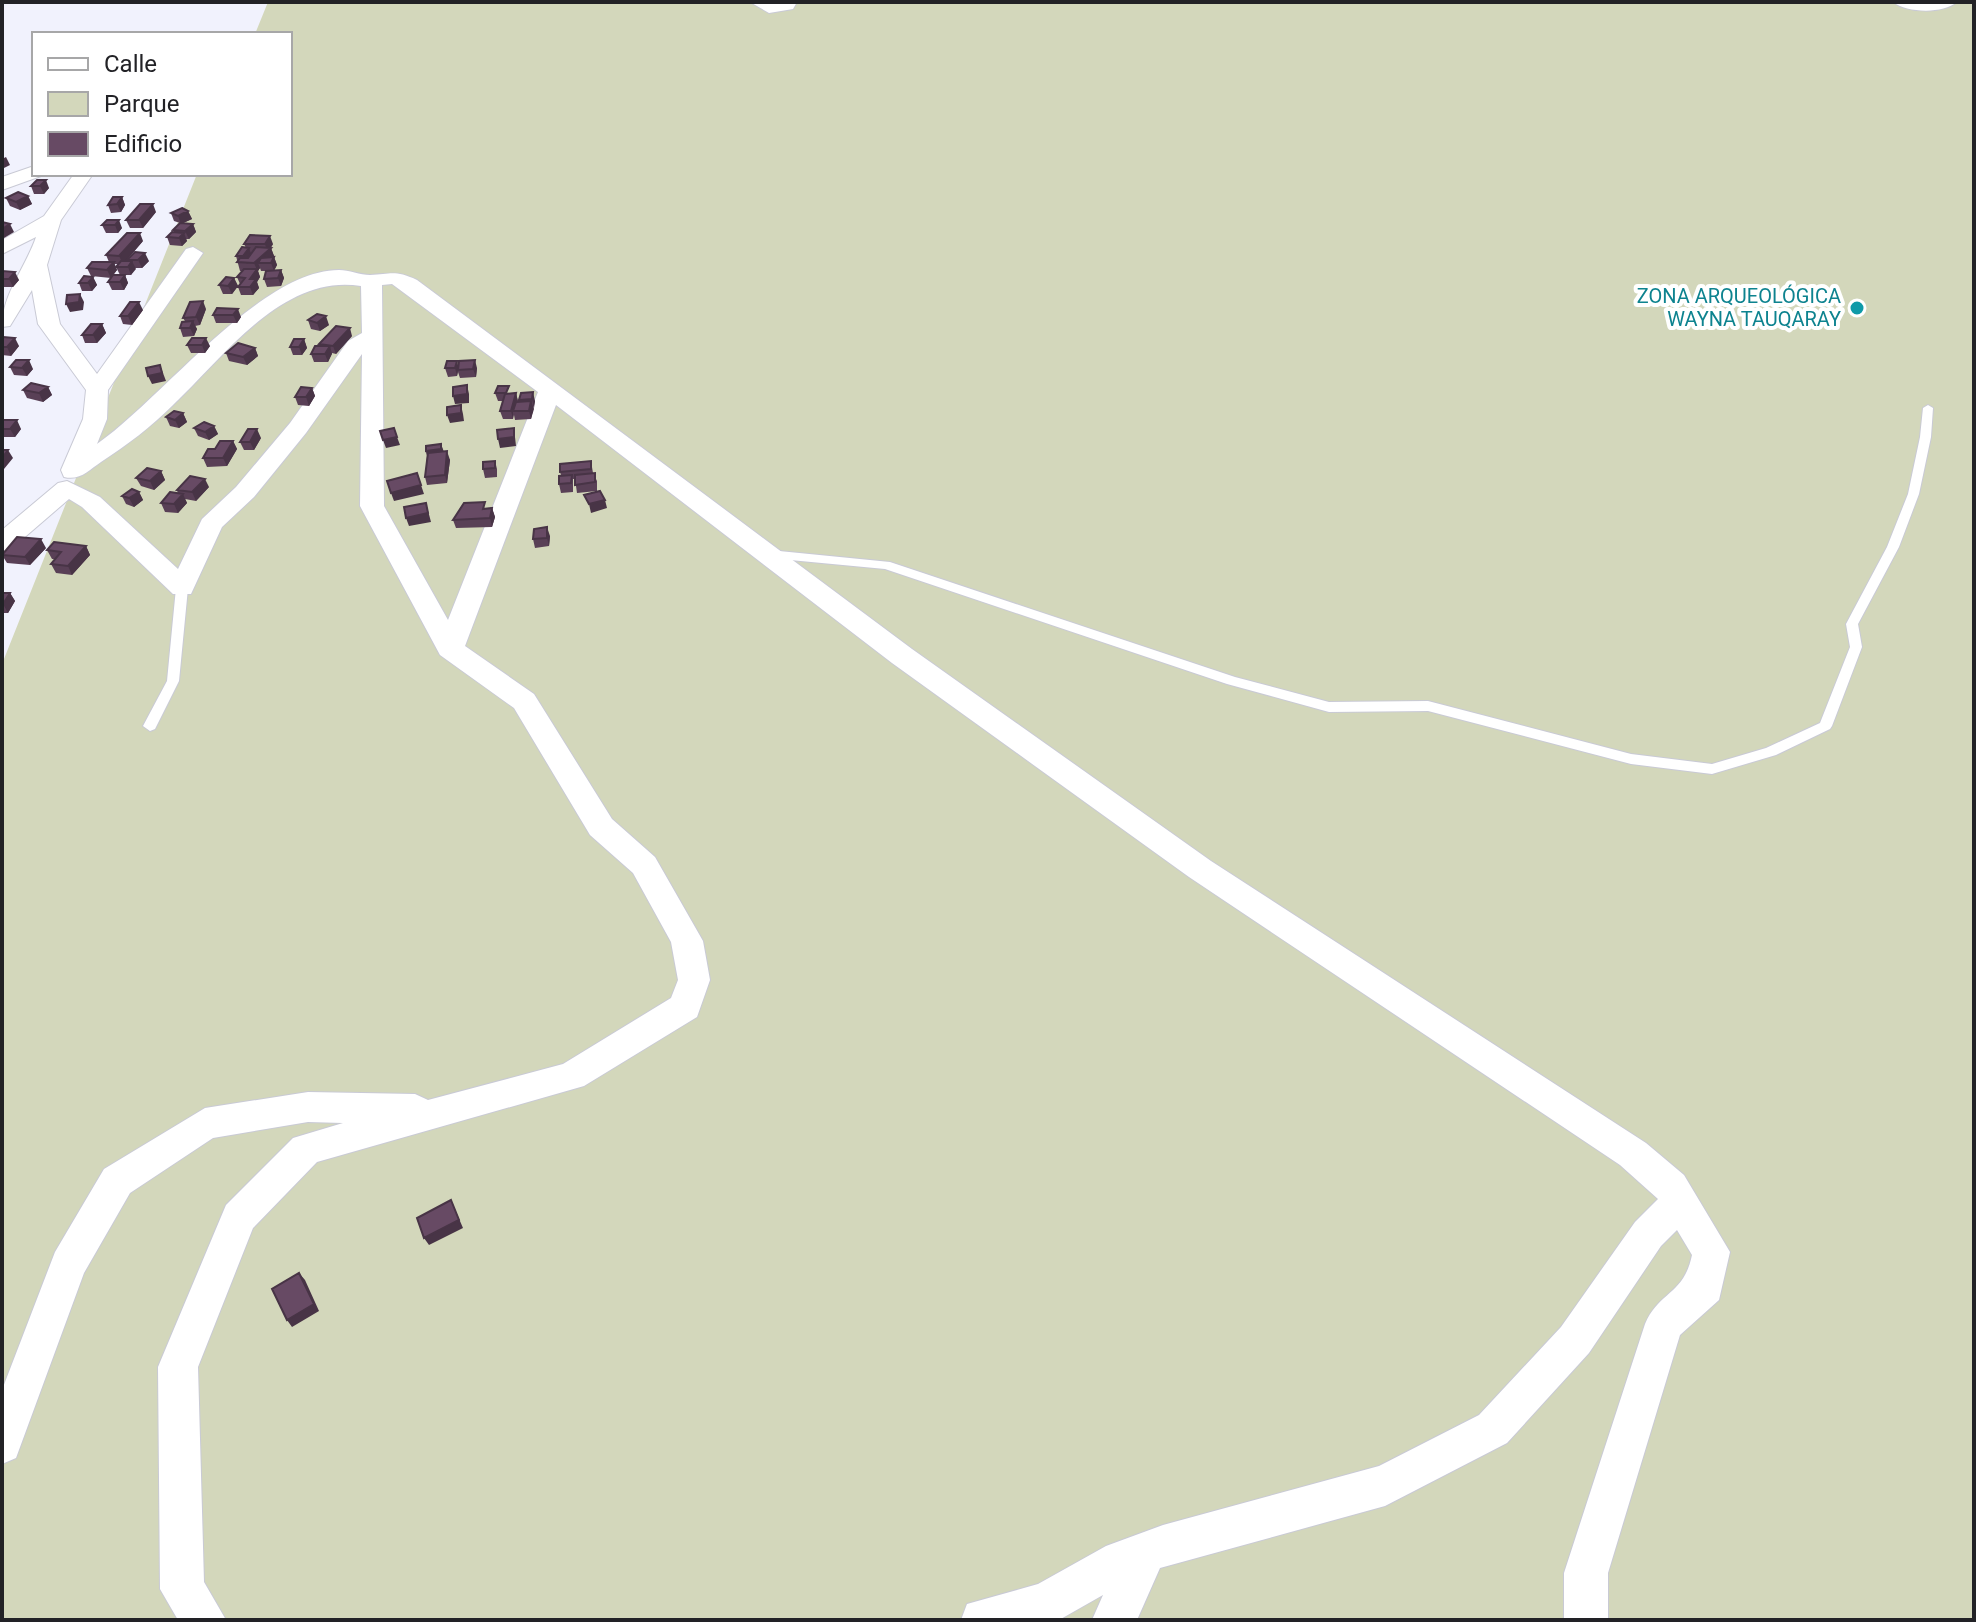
<svg xmlns="http://www.w3.org/2000/svg" width="1976" height="1622" font-family="Roboto,sans-serif">
<style>
.green{fill:#d3d7bb}
.lines{fill:none;stroke-linecap:round;stroke-linejoin:round}
.service-casing{stroke:#c9cad5;stroke-width:2}
.minor-casing{stroke:#c9cad5;stroke-width:2}
.service{fill:#fff;fill-rule:evenodd}
.minor{fill:#fff;fill-rule:evenodd}
.wall{fill:#594056}
.shaded-wall{fill:#483446}
.building{fill:#674a64;stroke:#483446;stroke-width:2}
.culture-dot{fill:#0f9aa8;stroke:#fff;stroke-width:3}
.labels{text-anchor:middle;dominant-baseline:central;stroke-width:8;stroke-linejoin:round;paint-order:stroke}
.far-culture-label{font-size:20px;fill:#0d838f;stroke:#fff;text-anchor:end}
</style>
<rect width="100%" height="100%" fill="#f1f2fd"/>
<path class="green" d="M 268,2 L 1974,2 L 1974,1620 L 2,1620 L 2,664 L 197,174 L 290,174 L 290,34 L 255,34 Z"/>
<g class="lines">
<g class="service-casing">
<path id="service" d="M 1928,405 L 1933,408 L 1931,437 L 1919,494 L 1899,547 L 1858,624 L 1862,647 L 1832,726 L 1830,729 L 1776,755 L 1712,774 L 1631,764 L 1428,711 L 1329,712 L 1227,684 L 885,569 L 769,558 L 763,554 L 769,550 L 890,562 L 1235,677 L 1329,702 L 1428,701 L 1631,754 L 1712,764 L 1766,748 L 1820,723 L 1850,647 L 1846,624 L 1887,547 L 1908,494 L 1920,437 L 1923,408 Z
M 182,584 L 188,588 L 179,681 L 155,729 L 150,731 L 143,726 L 167,681 L 176,588 Z"/>
</g>
<g class="minor-casing">
<path id="minor" d="M 750,2 L 797,2 L 793,9 L 769,13 Z
M 1893,2 L 1957,2 C 1943,14 1907,13 1893,2 Z
M 34,166 L 34,174 L 41,176 L 2,190 L 2,177 Z
M 74,174 L 93,174 L 61,220 L 47,265 L 60,324 L 97,374 L 186,249 L 193,247 L 203,253 L 108,390 L 107,419 L 97,444 C 163,398 260,270 339,270 C 349,270 360,275 370,275 C 392,274 395,270 417,280 L 912,649 L 1211,861 L 1646,1143 L 1684,1175 L 1730,1252 L 1719,1300 L 1680,1335 L 1608,1573 L 1608,1620 L 1564,1620 L 1564,1573 L 1645,1324 C 1659,1291 1684,1295 1692,1255 L 1677,1230 L 1661,1246 L 1589,1353 L 1507,1443 L 1385,1506 L 1160,1568 L 1137,1620 L 1092,1620 L 1103,1595 L 1059,1620 L 961,1620 L 967,1604 L 1038,1584 L 1106,1546 L 1163,1525 L 1379,1466 L 1479,1415 L 1561,1327 L 1635,1222 L 1658,1199 L 1620,1165 L 1189,877 L 892,663 L 556,405 L 465,646 L 534,694 L 612,819 L 655,857 L 703,941 L 710,980 L 697,1017 L 584,1086 L 317,1162 L 253,1228 L 198,1367 L 204,1582 L 226,1620 L 178,1620 L 160,1589 L 158,1367 L 226,1205 L 293,1138 L 343,1123 L 308,1122 L 213,1138 L 130,1193 L 84,1273 L 16,1458 L 2,1464 L 2,1390 L 55,1252 L 104,1169 L 205,1108 L 308,1092 L 415,1094 L 428,1100 L 563,1064 L 671,998 L 678,980 L 671,942 L 633,873 L 590,835 L 514,708 L 440,655 L 360,506 L 362,354 L 306,433 L 254,497 L 222,527 L 191,594 L 173,594 L 82,507 L 69,499 L 11,549 L 2,551 L 2,530 L 58,483 L 67,481 L 100,497 L 178,569 L 202,519 L 236,487 L 290,423 L 348,341 L 362,333 L 361,286 C 283,273 224,357 173,405 C 151,427 127,445 101,462 C 89,470 80,481 64,477 L 61,470 L 83,419 L 86,390 L 38,324 L 32,290 L 10,326 L 2,327 C 2,294 25,269 36,237 L 2,254 L 2,240 L 44,216 ZM 392,284 L 538,392 L 448,620 L 384,506 L 382,285 Z"/>
</g>
<use href="#service" class="service"/>
<use href="#minor" class="minor"/>
</g>
<path class="wall" d="M 37,180 L 49,188 L 44,194 L 34,194 L 31,186 Z
M 28,196 L 32,204 L 20,210 L 10,206 L 6,198 Z
M 122,197 L 125,205 L 121,212 L 111,213 L 108,205 Z
M 188,211 L 192,219 L 183,223 L 193,224 L 196,232 L 189,239 L 186,239 L 187,241 L 182,246 L 170,245 L 167,237 L 174,232 L 173,230 L 180,223 L 174,221 L 171,213 Z
M 156,212 L 143,228 L 130,228 L 126,220 Z
M 107,220 L 122,228 L 118,233 L 106,233 L 102,225 Z
M 143,241 L 126,261 L 127,261 L 127,260 L 149,261 L 142,268 L 135,268 L 131,275 L 120,275 L 116,267 L 118,264 L 114,264 L 117,270 L 113,275 L 125,275 L 128,283 L 124,290 L 112,290 L 108,282 L 111,278 L 91,276 L 87,268 L 109,262 L 106,255 Z
M 244,244 L 273,244 L 271,248 L 274,256 L 273,257 L 274,257 L 277,265 L 274,270 L 281,270 L 284,278 L 281,286 L 267,287 L 264,279 L 266,271 L 261,271 L 260,268 L 258,271 L 260,277 L 257,282 L 259,288 L 253,295 L 241,295 L 238,287 L 240,284 L 237,277 L 242,271 L 240,271 L 236,256 L 246,248 Z
M 2,271 L 19,280 L 13,287 L 2,287 Z
M 93,277 L 97,285 L 92,291 L 82,291 L 79,283 Z
M 234,278 L 238,286 L 232,294 L 223,294 L 219,285 Z
M 217,308 L 241,317 L 237,323 L 216,323 L 213,315 Z
M 206,309 L 200,325 L 195,326 L 197,329 L 194,336 L 183,337 L 180,328 L 185,321 L 183,318 Z
M 143,310 L 132,325 L 123,324 L 120,316 Z
M 308,320 L 329,325 L 320,331 L 311,329 Z
M 102,324 L 106,333 L 97,343 L 85,343 L 82,335 Z
M 352,336 L 336,354 L 332,353 L 328,362 L 314,362 L 311,354 L 320,346 L 319,344 Z
M 2,339 L 19,346 L 11,356 L 2,355 Z
M 304,339 L 307,348 L 302,355 L 293,355 L 290,347 Z
M 187,345 L 210,346 L 205,353 L 191,353 Z
M 255,348 L 258,356 L 247,365 L 229,361 L 226,353 Z
M 458,366 L 477,368 L 476,377 L 460,378 L 458,372 L 457,376 L 448,377 L 445,368 Z
M 10,367 L 33,369 L 27,376 L 14,375 Z
M 48,387 L 52,395 L 43,402 L 27,398 L 23,390 Z
M 312,388 L 315,396 L 309,406 L 298,405 L 295,397 Z
M 495,393 L 516,393 L 518,401 L 520,401 L 521,393 L 535,401 L 531,419 L 515,420 L 514,415 L 513,419 L 503,419 L 500,411 L 503,401 L 498,401 Z
M 183,413 L 187,422 L 179,428 L 170,426 L 166,417 Z
M 2,419 L 21,429 L 15,437 L 2,437 Z
M 214,426 L 218,434 L 209,440 L 198,436 L 194,428 Z
M 261,438 L 254,450 L 244,450 L 240,442 Z
M 233,441 L 237,449 L 227,466 L 207,467 L 203,458 L 215,449 Z
M 441,444 L 443,451 L 450,460 L 447,483 L 427,485 L 425,477 L 427,456 L 426,451 Z
M 495,461 L 497,469 L 497,477 L 485,478 L 483,469 Z
M 591,461 L 593,473 L 597,481 L 597,491 L 577,493 L 575,479 L 573,479 L 573,492 L 561,493 L 559,484 L 561,475 L 560,472 Z
M 161,471 L 165,480 L 154,490 L 141,486 L 136,478 Z
M 209,487 L 196,501 L 185,499 L 187,503 L 178,513 L 165,512 L 161,503 L 178,494 L 177,490 Z
M 139,492 L 143,500 L 134,507 L 126,504 L 122,496 Z
M 492,508 L 495,517 L 492,527 L 456,528 L 453,520 Z
M 550,536 L 549,546 L 535,548 L 533,539 Z
M 86,546 L 90,555 L 72,575 L 56,573 L 51,564 L 55,559 L 52,559 L 47,550 Z
M 46,548 L 30,565 L 7,563 L 2,555 L 2,554 Z
M 2,593 L 10,593 L 15,601 L 8,613 L 2,613 Z"/>
<path class="shaded-wall" d="M 6,157 L 10,165 L 2,169 L 2,159 Z
M 46,180 L 49,188 L 44,194 L 40,186 Z
M 28,196 L 32,204 L 20,210 L 16,202 Z
M 122,197 L 125,205 L 121,212 L 117,204 Z
M 153,204 L 156,212 L 143,228 L 139,220 Z
M 188,211 L 192,219 L 181,224 L 178,216 Z
M 119,220 L 122,228 L 118,233 L 115,225 Z
M 10,224 L 14,232 L 4,238 L 2,235 L 2,229 Z
M 193,224 L 196,232 L 189,239 L 185,231 Z
M 140,233 L 143,241 L 123,264 L 119,256 Z
M 184,233 L 187,241 L 182,246 L 179,238 Z
M 270,236 L 273,244 L 269,249 L 271,248 L 274,256 L 266,263 L 258,263 L 260,268 L 258,271 L 260,277 L 257,282 L 259,288 L 253,295 L 250,287 L 250,279 L 257,270 L 254,263 L 267,251 L 265,244 Z
M 249,248 L 252,256 L 247,264 L 243,256 Z
M 145,253 L 149,261 L 142,268 L 138,260 Z
M 274,257 L 277,265 L 274,271 L 271,263 Z
M 132,261 L 136,269 L 131,275 L 128,267 Z
M 114,262 L 117,270 L 111,278 L 107,270 Z
M 281,270 L 284,278 L 281,286 L 278,278 Z
M 15,272 L 19,280 L 13,287 L 9,279 Z
M 125,275 L 128,283 L 124,290 L 120,282 Z
M 93,277 L 97,285 L 92,291 L 88,283 Z
M 234,278 L 238,286 L 232,294 L 228,286 Z
M 80,294 L 84,302 L 83,310 L 70,312 L 66,304 Z
M 203,301 L 206,309 L 200,325 L 196,317 Z
M 139,302 L 143,310 L 132,325 L 128,316 Z
M 238,309 L 241,317 L 237,323 L 233,315 Z
M 326,316 L 329,325 L 320,331 L 317,323 Z
M 193,321 L 197,329 L 194,336 L 190,328 Z
M 102,324 L 106,333 L 97,343 L 93,335 Z
M 350,328 L 352,336 L 336,354 L 333,346 Z
M 15,338 L 19,346 L 11,356 L 7,347 Z
M 206,338 L 210,346 L 205,353 L 202,345 Z
M 304,339 L 307,348 L 302,355 L 299,347 Z
M 330,346 L 332,354 L 328,362 L 325,354 Z
M 255,348 L 258,356 L 247,365 L 243,357 Z
M 29,360 L 33,369 L 27,376 L 22,368 Z
M 475,360 L 477,368 L 476,377 L 473,369 Z
M 457,361 L 459,369 L 458,370 L 457,376 L 455,368 Z
M 160,365 L 166,381 L 152,384 L 148,376 Z
M 467,385 L 469,394 L 469,403 L 455,404 L 453,396 Z
M 48,387 L 52,395 L 43,402 L 39,393 Z
M 312,388 L 315,396 L 309,406 L 306,397 Z
M 533,392 L 535,401 L 534,408 L 532,399 Z
M 516,393 L 518,402 L 513,411 L 513,419 L 511,411 Z
M 531,401 L 534,409 L 531,419 L 529,411 Z
M 461,405 L 463,414 L 464,421 L 450,423 L 447,415 Z
M 183,413 L 187,422 L 179,428 L 175,420 Z
M 17,420 L 21,429 L 15,437 L 10,429 Z
M 214,426 L 218,434 L 209,440 L 205,432 Z
M 514,428 L 516,446 L 500,448 L 498,439 Z
M 257,429 L 261,438 L 254,450 L 250,442 Z
M 397,437 L 400,445 L 386,448 L 383,440 Z
M 233,441 L 237,449 L 227,466 L 223,458 Z
M 441,444 L 444,452 L 428,459 L 426,451 Z
M 8,450 L 13,458 L 4,469 L 2,465 L 2,458 Z
M 447,451 L 450,460 L 447,483 L 445,475 Z
M 161,471 L 165,480 L 154,490 L 150,481 Z
M 205,479 L 209,487 L 196,501 L 192,492 Z
M 421,485 L 424,494 L 394,501 L 391,493 Z
M 139,492 L 143,500 L 134,507 L 129,498 Z
M 183,494 L 187,503 L 178,513 L 174,504 Z
M 605,500 L 607,508 L 591,513 L 589,504 Z
M 426,503 L 431,522 L 409,526 L 406,518 Z
M 492,508 L 495,517 L 492,527 L 490,518 Z
M 547,527 L 550,536 L 549,546 L 547,538 Z
M 41,539 L 46,548 L 30,565 L 25,557 Z
M 86,546 L 90,555 L 72,575 L 68,566 Z
M 10,593 L 15,601 L 8,613 L 3,604 Z
M 451,1200 L 463,1228 L 429,1245 L 424,1238 Z
M 299,1273 L 305,1280 L 319,1311 L 292,1327 L 287,1320 Z"/>
<path class="building" d="M 37,180 L 46,180 L 40,186 L 31,186 Z
M 18,192 L 28,196 L 16,202 L 6,198 Z
M 113,197 L 122,197 L 117,204 L 108,205 Z
M 140,204 L 153,204 L 139,220 L 126,220 Z
M 182,208 L 188,211 L 178,216 L 171,213 Z
M 107,220 L 119,220 L 115,225 L 102,225 Z
M 2,222 L 10,224 L 2,229 Z
M 180,223 L 193,224 L 185,231 L 173,230 Z
M 172,232 L 184,233 L 179,238 L 167,237 Z
M 127,233 L 140,233 L 119,256 L 106,255 Z
M 250,235 L 270,236 L 265,244 L 244,244 Z
M 242,247 L 249,248 L 243,256 L 236,256 Z
M 256,247 L 271,248 L 254,263 L 237,262 L 240,258 L 248,258 Z
M 135,252 L 145,253 L 138,260 L 127,260 Z
M 274,257 L 271,263 L 258,263 L 261,258 Z
M 121,261 L 132,261 L 128,267 L 116,267 Z
M 92,262 L 114,262 L 107,270 L 87,268 Z
M 244,269 L 257,269 L 250,279 L 256,279 L 250,287 L 238,287 L 245,278 L 237,277 Z
M 281,270 L 278,278 L 264,279 L 266,271 Z
M 2,271 L 15,272 L 9,279 L 2,279 Z
M 113,275 L 125,275 L 120,282 L 108,282 Z
M 84,276 L 93,277 L 88,283 L 79,283 Z
M 226,277 L 234,278 L 228,286 L 219,285 Z
M 80,294 L 79,302 L 66,304 L 67,295 Z
M 203,301 L 196,317 L 183,318 L 190,302 Z
M 130,302 L 139,302 L 128,316 L 120,316 Z
M 217,308 L 238,309 L 233,315 L 213,315 Z
M 317,314 L 326,316 L 317,323 L 308,320 Z
M 193,321 L 190,328 L 180,328 L 182,322 Z
M 91,324 L 102,324 L 93,335 L 82,335 Z
M 336,326 L 350,328 L 333,346 L 319,344 Z
M 3,337 L 15,338 L 7,347 L 2,347 Z
M 192,338 L 206,338 L 202,345 L 187,345 Z
M 294,339 L 304,339 L 299,347 L 290,347 Z
M 238,343 L 255,348 L 243,357 L 226,353 Z
M 315,346 L 330,346 L 325,354 L 311,354 Z
M 16,360 L 29,360 L 22,368 L 10,367 Z
M 475,360 L 473,369 L 458,370 L 459,361 Z
M 447,361 L 457,361 L 455,368 L 445,368 Z
M 160,365 L 162,373 L 148,376 L 146,368 Z
M 31,383 L 48,387 L 39,393 L 23,390 Z
M 467,385 L 467,394 L 453,396 L 453,387 Z
M 498,386 L 509,386 L 506,393 L 495,393 Z
M 301,387 L 312,388 L 306,397 L 295,397 Z
M 533,392 L 532,399 L 519,400 L 521,393 Z
M 516,393 L 511,411 L 500,411 L 505,394 Z
M 531,401 L 529,411 L 513,411 L 516,402 Z
M 461,405 L 461,413 L 447,415 L 447,407 Z
M 174,411 L 183,413 L 175,420 L 166,417 Z
M 2,420 L 17,420 L 10,429 L 2,429 Z
M 204,422 L 214,426 L 205,432 L 194,428 Z
M 394,428 L 397,437 L 383,440 L 380,431 Z
M 514,428 L 514,437 L 498,439 L 497,430 Z
M 248,429 L 257,429 L 250,442 L 240,442 Z
M 220,441 L 233,441 L 223,458 L 203,458 L 208,449 L 215,449 Z
M 441,444 L 441,449 L 426,451 L 426,446 Z
M 2,450 L 8,450 L 2,458 Z
M 447,451 L 445,475 L 425,477 L 428,453 Z
M 495,461 L 495,468 L 483,469 L 483,462 Z
M 591,461 L 591,469 L 560,472 L 560,464 Z
M 147,468 L 161,471 L 150,481 L 136,478 Z
M 417,473 L 421,485 L 391,493 L 387,481 Z
M 595,473 L 595,482 L 575,485 L 575,475 Z
M 572,475 L 571,483 L 559,484 L 559,476 Z
M 190,476 L 205,479 L 192,492 L 177,490 Z
M 132,489 L 139,492 L 129,498 L 122,496 Z
M 600,491 L 605,500 L 589,504 L 584,495 Z
M 170,492 L 183,494 L 174,504 L 161,503 Z
M 485,502 L 483,509 L 492,508 L 490,518 L 453,520 L 464,503 Z
M 426,503 L 428,513 L 406,518 L 404,507 Z
M 547,527 L 547,538 L 533,539 L 534,529 Z
M 17,537 L 41,539 L 25,557 L 2,555 Z
M 54,542 L 86,546 L 68,566 L 51,564 L 61,552 L 47,550 Z
M 2,593 L 10,593 L 3,604 L 2,604 Z
M 451,1200 L 459,1220 L 424,1238 L 417,1218 Z
M 299,1273 L 314,1304 L 287,1320 L 272,1289 Z"/>
<circle class="culture-dot" cx="1857" cy="308" r="8"/>
<g class="labels">
<g class="far-culture-label">
<text x="1841" y="296">ZONA ARQUEOLÓGICA<tspan x="1841" dy="23">WAYNA TAUQARAY</tspan></text>
</g>
</g>
<rect width="1976" height="1622" fill="none" stroke="#222226" stroke-width="8"/>
<rect x="32" y="32" width="260" height="144" fill="#ffffff" stroke="#a7a7a8" stroke-width="2"/>
<rect x="48" y="58" width="40" height="12" fill="#ffffff" stroke="#a7a7a8" stroke-width="2"/>
<text x="104" y="72" font-size="24" fill="#222226">Calle</text>
<rect x="48" y="92" width="40" height="24" fill="#d3d7bb" stroke="#a7a7a8" stroke-width="2"/>
<text x="104" y="112" font-size="24" fill="#222226">Parque</text>
<rect x="48" y="132" width="40" height="24" fill="#674a64" stroke="#a7a7a8" stroke-width="2"/>
<text x="104" y="152" font-size="24" fill="#222226">Edificio</text>
</svg>
